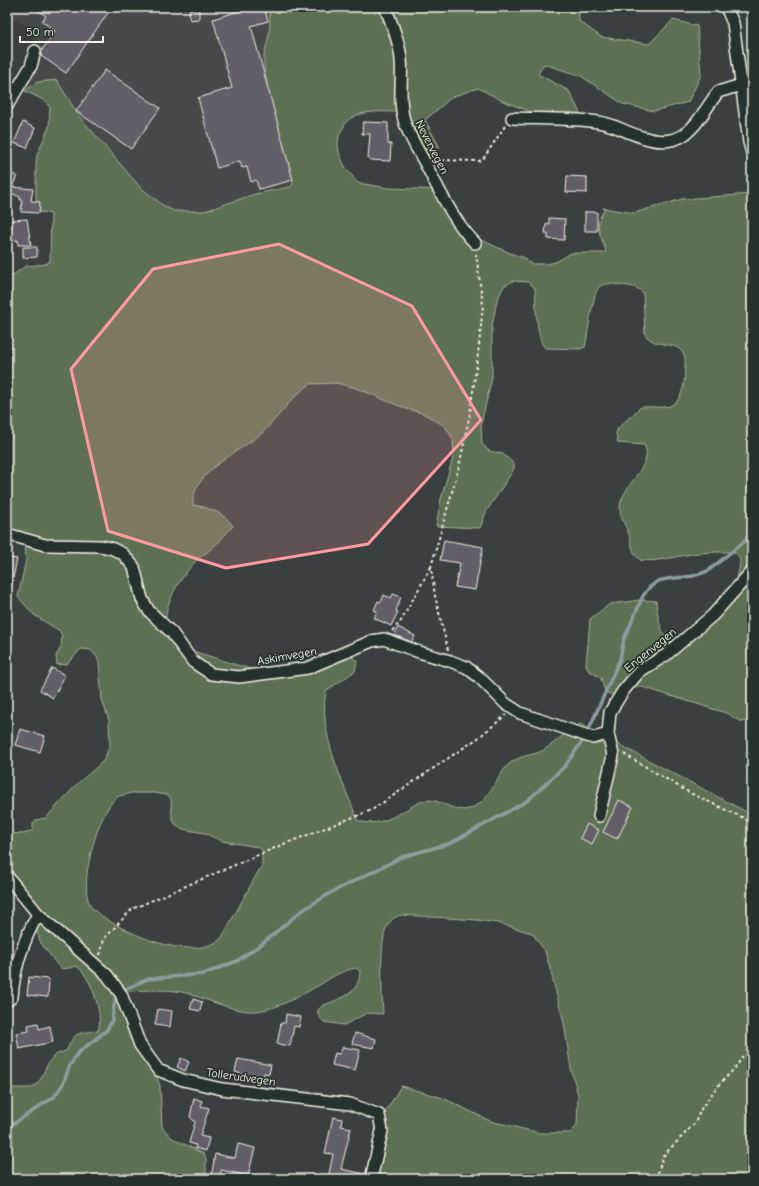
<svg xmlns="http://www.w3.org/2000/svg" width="759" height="1186" font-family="'Comic Neue',sans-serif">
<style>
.built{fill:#46494b}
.green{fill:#5c6f52;stroke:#a8b09d;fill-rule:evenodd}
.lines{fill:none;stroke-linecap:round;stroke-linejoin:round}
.stream{stroke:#8d9d9f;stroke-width:3.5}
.building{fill:#645e68;stroke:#f4f1e8}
.minor-casing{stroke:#f4f1e8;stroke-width:14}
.path{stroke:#f4f1e8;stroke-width:2;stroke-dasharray:3 3;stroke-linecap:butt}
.minor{stroke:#26332d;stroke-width:11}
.marked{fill:#ff9aa2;fill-opacity:0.2;stroke:#ff9aa2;stroke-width:3;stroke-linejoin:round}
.labels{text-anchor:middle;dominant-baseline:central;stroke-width:3.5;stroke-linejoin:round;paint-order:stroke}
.street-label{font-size:12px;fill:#f4f1e8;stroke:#26332d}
</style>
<rect width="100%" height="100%" fill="#39403f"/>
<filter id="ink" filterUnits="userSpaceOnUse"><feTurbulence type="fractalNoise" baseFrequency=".025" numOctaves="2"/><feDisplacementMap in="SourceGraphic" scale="8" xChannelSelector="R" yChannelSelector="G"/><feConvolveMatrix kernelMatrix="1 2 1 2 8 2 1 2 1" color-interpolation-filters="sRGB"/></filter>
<g filter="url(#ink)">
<path class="built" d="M 7,7 L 269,7 L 269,36 L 265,46 L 269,97 L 287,154 L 293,184 L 290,187 L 255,194 L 205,211 L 184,212 L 174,211 L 164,206 L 140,187 L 78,115 L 61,83 L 37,82 L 25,91 L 24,76 L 34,43 L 34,33 L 26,26 L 7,16 Z"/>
<path class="green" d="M 269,7 L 579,7 L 579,21 L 601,37 L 649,44 L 673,20 L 697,26 L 701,75 L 688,102 L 654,111 L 623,104 L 581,76 L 544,64 L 538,74 L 569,91 L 580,113 L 539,115 L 503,101 L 478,88 L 452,97 L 425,120 L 440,148 L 433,148 L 427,150 L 417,147 L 397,112 C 383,112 364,110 351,118 C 347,120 345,124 343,128 C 330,147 345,169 358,183 L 388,188 L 442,190 L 466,229 L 479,239 L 510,253 L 525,258 L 528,262 L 533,264 L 548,264 L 558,261 L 571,253 L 602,253 L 606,251 C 601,236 593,224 604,211 L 603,208 L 634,213 L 682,199 L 752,194 L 752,720 C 743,724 736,720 729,714 L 642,687 C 625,687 629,703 605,692 L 601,678 L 588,670 L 586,665 L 590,619 L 610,604 L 641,600 L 656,601 C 658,613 660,645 677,642 C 698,622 738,593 740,563 C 740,556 738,554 732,552 C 717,552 701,552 686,555 C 669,558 657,562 640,560 C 631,553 632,542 628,532 C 625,524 620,518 620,509 C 619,487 656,465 644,445 L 618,443 L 616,433 L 618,428 L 641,407 C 649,406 664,409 672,405 C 686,398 685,371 685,358 C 680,338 654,350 645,334 L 643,293 C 637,286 629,286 620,285 C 614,284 604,282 599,287 C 592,295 588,335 585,347 L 580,349 L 545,348 C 536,339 536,303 535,288 L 528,282 L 513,281 L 504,286 L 497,300 L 492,326 L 492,378 L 481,424 L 482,444 L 489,451 L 503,454 L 514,464 L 514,469 L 486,512 L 480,528 L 436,526 L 441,499 L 454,454 L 453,439 L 445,426 L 422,413 L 407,409 L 356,388 L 336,383 L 310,384 C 292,396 279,417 263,432 C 242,451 191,471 193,505 C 207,507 225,513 233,526 C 226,533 220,542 212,548 C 206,554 198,557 193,564 C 175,584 151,624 177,646 L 250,669 L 286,670 L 349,654 L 357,661 L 355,671 L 326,691 C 318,733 343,782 358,821 C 383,828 400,812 420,802 C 437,794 452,814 469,809 C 487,804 496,779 507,766 C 515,757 527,756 537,753 C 553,747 565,731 580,724 L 752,815 L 752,1179 L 375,1179 L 385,1113 L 401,1086 L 443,1098 L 490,1121 L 540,1133 L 571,1133 L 577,1125 L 578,1095 L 571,1069 L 564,1023 L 548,961 L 545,951 L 532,933 L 498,923 L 477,920 L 402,915 C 395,916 391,920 387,926 C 379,941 382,995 383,1014 L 367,1013 L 344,1025 L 324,1022 L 318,1015 L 318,1010 L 322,1006 C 340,998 360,995 360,971 L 356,968 C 343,970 332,977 321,984 C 302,995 278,1009 256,1011 C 235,1013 203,997 182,992 C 166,989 147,990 130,991 L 127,994 L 160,1086 L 162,1127 L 172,1138 L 204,1154 L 206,1159 L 206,1179 L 7,1179 L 7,1082 L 12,1088 L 32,1088 C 44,1081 43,1067 53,1057 C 56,1053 63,1053 67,1050 C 74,1031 79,1033 98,1031 C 104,1015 91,975 76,966 C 72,967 65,970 61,968 C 57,966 54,960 51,956 C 47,951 41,945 39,938 C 33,922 28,876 7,876 L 7,833 L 24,834 L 33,830 L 33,824 L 36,820 L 46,818 L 77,784 L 97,767 L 104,760 L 110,745 L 109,720 L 102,700 L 99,663 L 97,657 L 91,650 L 81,649 L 67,664 L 57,665 L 56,656 L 61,647 L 62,636 L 60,631 L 34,615 L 18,597 L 26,560 L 25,545 L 21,543 L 7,541 L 7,279 L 26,266 L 46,264 L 50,261 L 51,214 L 36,211 L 36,165 L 37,155 L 49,127 L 50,107 L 43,100 L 25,91 L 37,82 L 57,80 L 78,115 L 140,187 L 164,206 L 174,211 L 205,211 L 255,194 L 290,187 L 293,184 C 285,144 268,105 264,65 C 263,53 267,45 269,35 C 270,26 270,16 269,7 ZM 131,793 L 153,793 L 168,795 L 171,799 L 172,819 L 175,824 L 183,829 L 204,833 L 222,841 L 258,847 L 262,850 L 262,865 L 221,939 C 192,961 139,938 111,922 C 104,917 94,912 90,905 C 78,885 98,812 116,798 C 119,795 127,795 131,793 Z"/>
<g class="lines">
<path class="stream" d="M 7,1128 L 54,1097 L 63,1084 L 70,1065 L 79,1052 L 107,1030 L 112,1020 L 115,1000 L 125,989 L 148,979 L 204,974 L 237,961 L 263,943 L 300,912 L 332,892 L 402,857 L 451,843 L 527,801 L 565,766 L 586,736 L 620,659 L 624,639 L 643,596 L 649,588 L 658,581 L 667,579 L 693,576 L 708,571 L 741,544 L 752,532"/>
</g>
<path class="building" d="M 34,7 L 112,7 L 66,73 L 41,56 L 42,50 L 55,31 L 42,21 L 46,16 Z
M 246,7 L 264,7 L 268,21 L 251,26 L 293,180 L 259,189 L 256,180 L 251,182 L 247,167 L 242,168 L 240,161 L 217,168 L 198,98 L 232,88 L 213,19 L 246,9 Z
M 199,9 L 199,19 L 190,20 L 189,10 Z
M 105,70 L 160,108 L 131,149 L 76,111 Z
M 23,122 L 35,128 L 27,148 L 14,143 Z
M 363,122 L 388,123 L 388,144 L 391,144 L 390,161 L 371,160 L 368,158 L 370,134 L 362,134 Z
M 7,172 L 17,176 L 12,187 L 33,189 L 31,201 L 40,202 L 39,213 L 21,212 L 22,200 L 20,200 L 20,197 L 9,192 L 7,198 Z
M 567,176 L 587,177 L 587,193 L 566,192 Z
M 585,212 L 597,212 L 597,231 L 585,231 Z
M 549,218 L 565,219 L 564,240 L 548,239 L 548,233 L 545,233 L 546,224 L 549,224 Z
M 27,219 L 31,245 L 18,245 L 18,240 L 11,241 L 12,220 Z
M 23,247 L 37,247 L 37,257 L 23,258 Z
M 444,540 L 483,547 L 475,590 L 455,587 L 460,563 L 440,560 Z
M 7,557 L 17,559 L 11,588 L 7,587 Z
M 393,594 L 401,597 L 396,611 L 398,612 L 391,626 L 374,618 L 377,611 L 374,610 L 378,601 L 381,602 L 384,595 L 391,598 Z
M 398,627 L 415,636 L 412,642 L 394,635 Z
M 52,668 L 65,675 L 53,698 L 40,690 Z
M 20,729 L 45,736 L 40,752 L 15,745 Z
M 619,800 L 633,807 L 617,839 L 603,832 Z
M 587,824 L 599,830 L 592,844 L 580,838 Z
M 29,977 L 49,979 L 48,997 L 27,995 Z
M 193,999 L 202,1002 L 200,1011 L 190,1009 Z
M 158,1009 L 172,1011 L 170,1027 L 155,1025 Z
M 286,1014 L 301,1017 L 299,1027 L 294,1026 L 290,1046 L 277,1044 L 281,1023 L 285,1023 Z
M 38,1023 L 39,1029 L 50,1026 L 53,1042 L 19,1049 L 16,1033 L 29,1031 L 28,1025 Z
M 355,1033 L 376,1039 L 374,1048 L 352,1044 Z
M 343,1047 L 360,1050 L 355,1070 L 332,1065 L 335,1053 L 339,1054 Z
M 181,1058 L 189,1062 L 185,1071 L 177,1067 Z
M 238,1059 L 271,1065 L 269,1074 L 264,1073 L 262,1080 L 235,1072 Z
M 194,1098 L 202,1101 L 201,1106 L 209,1108 L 200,1136 L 209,1138 L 206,1151 L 195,1148 L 196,1145 L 189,1143 L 195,1122 L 190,1117 Z
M 333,1117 L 342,1119 L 341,1126 L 351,1128 L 341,1169 L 365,1174 L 364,1179 L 328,1179 L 333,1154 L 325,1153 Z
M 238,1144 L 255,1148 L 248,1176 L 221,1170 L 220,1179 L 211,1179 L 215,1154 L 235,1158 Z"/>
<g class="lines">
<g class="minor-casing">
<path id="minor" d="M 385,7 C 392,24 399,41 401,59 C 403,79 398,100 404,120 C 408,135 418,150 425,163 C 440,191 453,221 475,243
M 726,7 L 733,23 L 749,142 L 752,153
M 7,106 L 31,66 L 35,51
M 512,118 C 539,119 572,118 598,122 C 614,124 627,133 642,137 C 687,152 696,121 718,92 L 751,82 L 752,79
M 7,534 L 45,545 L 100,546 L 111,548 L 123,554 L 134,567 L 142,599 L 149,611 L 172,633 L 193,662 L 211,674 L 239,677 L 308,668 L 372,641 L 384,639 L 419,652 L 450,661 L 466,667 L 479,677 L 506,704 L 520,713 L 593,738 L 608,734
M 599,816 L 613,755 L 608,734 L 610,712 L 623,691 L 640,671 L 666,655 L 713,615 L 752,571
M 7,876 L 38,914 L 107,975 L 121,994 L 140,1045 L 158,1070 L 183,1080 L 222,1089 L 350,1104 L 379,1115 L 382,1131 L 371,1179
M 7,1001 L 12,997 C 14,968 24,939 38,914"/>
</g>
<path class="path" d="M 436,160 L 479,161 L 483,159 L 505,126
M 392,631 L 401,621 L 431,567
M 448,650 L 435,596 L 431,567 L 459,467 L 470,413 L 479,346 L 483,305 L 476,254
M 624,754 L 690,793 L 752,822
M 100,955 L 104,939 L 132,909 L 284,844 L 372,810 L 478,738 L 506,715
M 656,1179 L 663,1156 L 695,1123 L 702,1107 L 717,1087 L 736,1067 L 742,1057 L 752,1053"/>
<use href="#minor" class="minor"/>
</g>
</g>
<path class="marked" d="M 279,244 L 412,306 L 481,420 L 368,544 L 226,568 L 108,531 L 71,369 L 153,269 Z"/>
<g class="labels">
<g class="street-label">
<text transform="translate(432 147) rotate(63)">Nevervegen</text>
<text transform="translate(650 650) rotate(-39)">Engenvegen</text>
<text transform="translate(287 656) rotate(-10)">Askimvegen</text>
<text transform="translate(241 1077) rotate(8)">Tollerudvegen</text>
</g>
</g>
<rect width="759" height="1186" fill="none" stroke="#26332d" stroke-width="24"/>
<rect x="12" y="12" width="735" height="1162" fill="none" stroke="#f4f1e8" stroke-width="1.5" filter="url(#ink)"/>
<path d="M20 36v6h83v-6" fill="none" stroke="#f4f1e8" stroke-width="2"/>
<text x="26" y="36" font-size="12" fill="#f4f1e8" stroke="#26332d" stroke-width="3" paint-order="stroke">50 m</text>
</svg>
